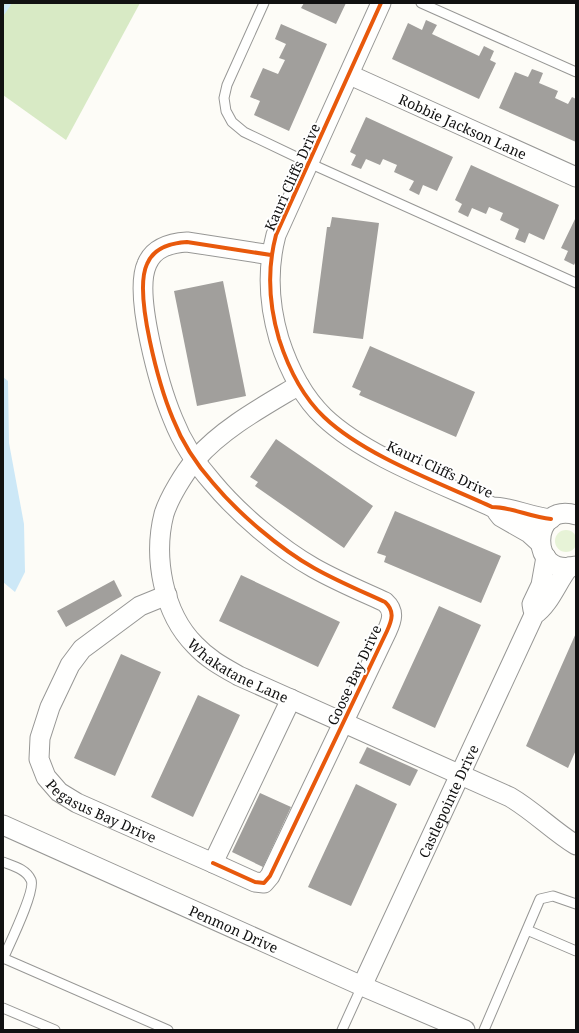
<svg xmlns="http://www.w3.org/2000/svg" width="579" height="1033" font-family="'Noto Serif',serif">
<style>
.green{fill:#e7f3d7}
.forest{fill:#d8eac5}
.water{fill:#cde8f7}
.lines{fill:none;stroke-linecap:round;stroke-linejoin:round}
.stream{stroke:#cde8f7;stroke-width:5}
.building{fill:#a19f9c}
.lane-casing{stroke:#979795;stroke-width:11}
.street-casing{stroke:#979795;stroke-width:21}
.lane{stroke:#fffffe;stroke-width:9}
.street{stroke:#fffffe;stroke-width:19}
.cycleway-casing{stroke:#fff;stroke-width:6}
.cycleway{stroke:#e8590c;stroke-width:4}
.labels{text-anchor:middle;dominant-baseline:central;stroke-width:4;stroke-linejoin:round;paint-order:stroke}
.street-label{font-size:14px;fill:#111;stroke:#fff}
</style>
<rect width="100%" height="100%" fill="#fdfcf7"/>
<path class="green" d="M555 541a11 11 0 1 1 22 0a11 11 0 1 1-22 0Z"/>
<path class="forest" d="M 3,3 L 140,3 L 66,140 L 3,95 Z"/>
<path class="water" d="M 3,377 L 8,381 L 9,443 L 24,524 L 25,572 L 15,592 L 3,582 Z"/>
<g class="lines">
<path class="stream" d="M 3,12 L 9,3"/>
</g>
<path class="building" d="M 304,3 L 346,3 L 336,24 L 301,8 Z
M 426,20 L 437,25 L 432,34 L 479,56 L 484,46 L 494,51 L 490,60 L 496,63 L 479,99 L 392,59 L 408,23 L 422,30 Z
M 281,24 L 327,44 L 289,131 L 254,115 L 260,101 L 250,97 L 263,68 L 278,74 L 285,60 L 279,58 L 286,44 L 275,39 Z
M 532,69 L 543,73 L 539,83 L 558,91 L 555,98 L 568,104 L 572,97 L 576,99 L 576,142 L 499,108 L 515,72 L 528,77 Z
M 366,117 L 453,157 L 437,191 L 423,185 L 419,195 L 409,190 L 414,181 L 394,172 L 397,165 L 383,159 L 380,165 L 366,159 L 361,169 L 351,165 L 356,155 L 350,152 Z
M 471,165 L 559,205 L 544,240 L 529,233 L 525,243 L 515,239 L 519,229 L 500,220 L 503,213 L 489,207 L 486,214 L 472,208 L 468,217 L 458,212 L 462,204 L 455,200 Z
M 332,217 L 379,223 L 363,339 L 313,333 L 327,227 L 330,227 Z
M 576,217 L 576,261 L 574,265 L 564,260 L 568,251 L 561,248 Z
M 223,281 L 246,396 L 197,406 L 174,291 Z
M 370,346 L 475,392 L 456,437 L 359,395 L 361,391 L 352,387 Z
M 276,439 L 373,506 L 344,548 L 255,486 L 258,482 L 250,477 Z
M 395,511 L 501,556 L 481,603 L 384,562 L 386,556 L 377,553 Z
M 241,575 L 340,622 L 318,667 L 219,621 Z
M 114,580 L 122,596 L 66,627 L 57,611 Z
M 439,606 L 481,625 L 435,728 L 392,708 Z
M 576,633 L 576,750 L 568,768 L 526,746 Z
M 121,654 L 161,672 L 115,776 L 74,758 Z
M 198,695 L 240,715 L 193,817 L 151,797 Z
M 367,747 L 418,770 L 410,786 L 359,763 Z
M 356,784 L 397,804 L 351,906 L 308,887 Z
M 260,793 L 291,807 L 263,867 L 232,852 Z"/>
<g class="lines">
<g class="lane-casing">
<path id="lane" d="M 264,3 L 227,85 L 224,98 L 226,111 L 232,122 L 244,132 L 309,163 L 576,283
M 421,3 L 576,72
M 3,862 C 13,866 26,869 31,880 C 36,890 9,945 3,959
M 527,930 L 576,951
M 3,958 L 168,1030
M 3,1008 L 55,1030
M 342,1030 L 362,986
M 484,1030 L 540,899 L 553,896 L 576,904"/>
</g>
<g class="street-casing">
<g id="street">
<path d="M 381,3 L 276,235 C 267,269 269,305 279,339 C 288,367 302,396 324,417 C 365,456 440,483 492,507 C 512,507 530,517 551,519"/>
<path id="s1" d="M 350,75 L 576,177"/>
<path id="s2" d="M 299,385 C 264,406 223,428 196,459 C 184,473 169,498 164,514 C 153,557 163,613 195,645 C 208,659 223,667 239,676 L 510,797 C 534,811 553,831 576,845"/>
<path d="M 497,512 L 501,517 L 529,533 L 540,543"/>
<path d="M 576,515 C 530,501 528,579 576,566"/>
<path id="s3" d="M 167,595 L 140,606 L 82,649 L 70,665 L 50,707 L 40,738 L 39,759 L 46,777 L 59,792 L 77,803 L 213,863 L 291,699"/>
<path d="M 533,610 L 532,604 L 541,585 L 546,557"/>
<path id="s4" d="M 3,825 L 362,986 L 465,1030"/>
<path d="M 213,863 L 255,882 L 264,883 L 270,876 L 387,631 C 392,620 395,611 385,602 C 361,591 337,581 314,568 C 280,549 238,513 213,483 C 197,465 182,442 173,419 C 160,388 133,294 147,264 C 154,247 171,243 187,242 L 271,255"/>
<path id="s5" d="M 362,986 L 534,615 C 550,604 557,582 569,567"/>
</g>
</g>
<use href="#lane" class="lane"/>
<use href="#street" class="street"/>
<g class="cycleway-casing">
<path id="cycleway" d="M 381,3 L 276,235 C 267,269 269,305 279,339 C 288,367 302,396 324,417 C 365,456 440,483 492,507 C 512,507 530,517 551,519
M 213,863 L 255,882 L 264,883 L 270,876 L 387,631 C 392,620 395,611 385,602 C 361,591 337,581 314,568 C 280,549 238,513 213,483 C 197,465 182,442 173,419 C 160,388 133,294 147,264 C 154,247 171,243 187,242 L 271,255"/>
</g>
<use href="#cycleway" class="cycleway"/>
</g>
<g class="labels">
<g class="street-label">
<text stroke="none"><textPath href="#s1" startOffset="124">Robbie Jackson Lane</textPath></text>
<text transform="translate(292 177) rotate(-66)">Kauri Cliffs Drive</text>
<text transform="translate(440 469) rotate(25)">Kauri Cliffs Drive</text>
<text stroke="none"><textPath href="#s2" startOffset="382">Whakatane Lane</textPath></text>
<text transform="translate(354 675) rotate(-65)">Goose Bay Drive</text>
<text stroke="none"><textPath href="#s5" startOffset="204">Castlepointe Drive</textPath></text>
<text stroke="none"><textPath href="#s3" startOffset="307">Pegasus Bay Drive</textPath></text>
<text stroke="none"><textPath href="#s4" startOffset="253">Penmon Drive</textPath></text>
</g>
</g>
<rect width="579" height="1033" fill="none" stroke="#111111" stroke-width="8"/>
</svg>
